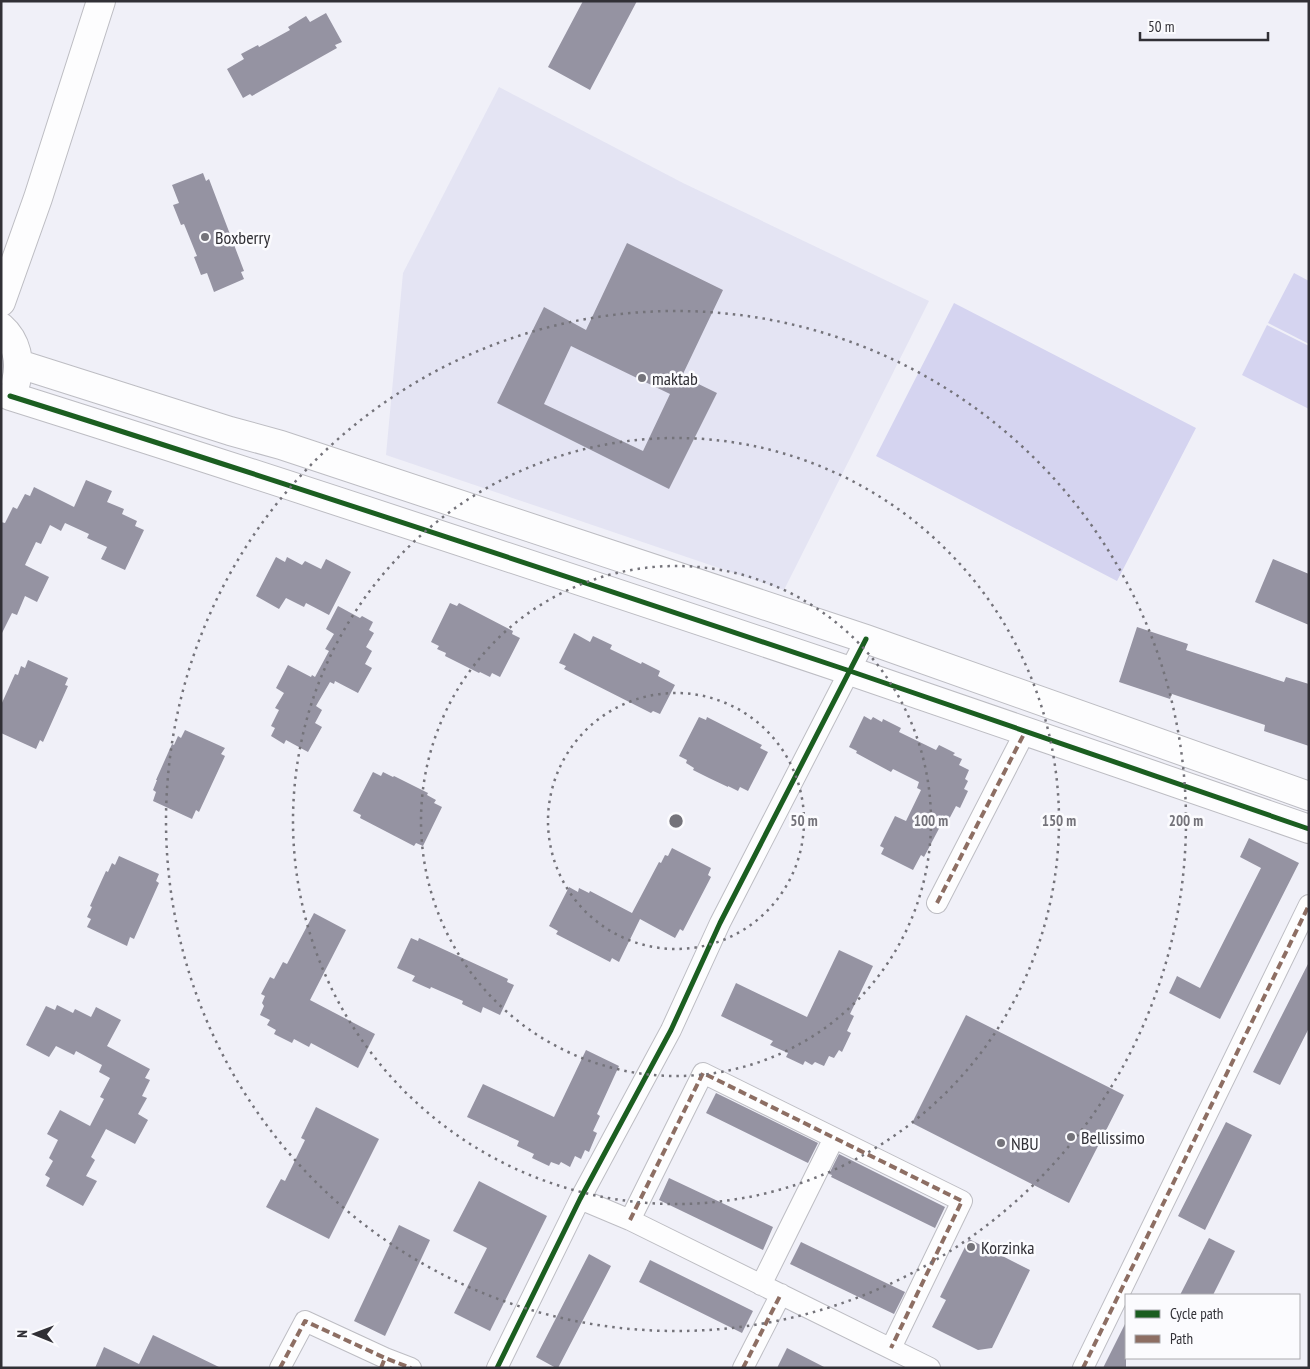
<svg xmlns="http://www.w3.org/2000/svg" width="1310" height="1369" font-family="'PT Sans Narrow',sans-serif">
<style>
.built{fill:#e4e4f3}
.pitch{fill:#d5d4f0}
.building{fill:#9593a2;fill-rule:evenodd}
.lines{fill:none;stroke-linecap:round;stroke-linejoin:round}
.street-casing{stroke:#bdbdc3;stroke-width:22}
.secondary-casing{stroke:#bdbdc3;stroke-width:30}
.street{stroke:#fdfdfe;stroke-width:20}
.secondary{stroke:#fdfdfe;stroke-width:28}
.quiet{stroke:#8d6e63;stroke-width:4;stroke-dasharray:8 4;stroke-linecap:butt}
.cycleway-casing{stroke:#fbfbfe;stroke-width:8}
.cycleway{stroke:#1b5e20;stroke-width:5}
.ring{fill:none;stroke:#74737a;stroke-width:2.5;stroke-dasharray:2.5 5}
.poi-dot{fill:#74737a;stroke:#fbfbfe;stroke-width:2}
.labels{text-anchor:middle;dominant-baseline:central;stroke-width:5;stroke-linejoin:round;paint-order:stroke}
.poi-label{font-size:18px;fill:#313036;stroke:#fbfbfe;text-anchor:start}
.centre{fill:#74737a;stroke:#fbfbfe;stroke-width:2.5}
.ring-label{font-size:15px;text-anchor:middle;font-weight:bold;fill:#74737a;stroke:#fbfbfe;stroke-width:5;stroke-linejoin:round;paint-order:stroke}
</style>
<rect width="100%" height="100%" fill="#f0f0f8"/>
<path class="built" d="M 499,87 L 683,183 L 929,301 L 784,590 L 386,455 L 403,273 Z"/>
<path class="pitch" d="M 1294,273 L 1309,281 L 1309,344 L 1268,323 Z
M 954,303 L 1196,428 L 1117,581 L 876,456 Z
M 1267,325 L 1309,346 L 1309,409 L 1242,375 Z"/>
<path class="building" d="M 583,1 L 637,1 L 590,90 L 548,67 Z
M 326,13 L 342,42 L 335,45 L 337,48 L 252,96 L 250,94 L 243,98 L 227,69 L 244,59 L 241,54 L 258,45 L 259,47 L 290,30 L 288,27 L 306,16 L 310,22 Z
M 203,173 L 206,181 L 209,179 L 244,271 L 241,272 L 244,279 L 214,292 L 207,273 L 201,275 L 194,257 L 197,256 L 184,224 L 181,225 L 173,205 L 179,203 L 172,185 Z
M 627,243 L 723,290 L 682,376 L 717,393 L 669,489 L 497,403 L 544,307 L 586,330 ZM 571,346 L 670,394 L 643,451 L 544,404 Z
M 86,480 L 112,491 L 107,502 L 124,509 L 122,514 L 137,521 L 135,526 L 144,530 L 125,570 L 101,559 L 107,547 L 87,538 L 89,534 L 65,523 L 61,531 L 50,525 L 41,544 L 36,542 L 25,565 L 49,577 L 37,602 L 25,596 L 17,615 L 12,613 L 1,635 L 1,522 L 5,523 L 13,507 L 17,509 L 25,494 L 30,496 L 34,487 L 74,507 Z
M 276,557 L 285,562 L 287,557 L 302,565 L 305,561 L 321,569 L 326,559 L 351,572 L 329,615 L 306,603 L 304,607 L 286,598 L 279,609 L 256,596 Z
M 1273,559 L 1309,574 L 1309,625 L 1255,602 Z
M 450,603 L 457,606 L 459,603 L 513,631 L 512,634 L 520,638 L 500,677 L 492,673 L 490,677 L 480,672 L 479,673 L 445,656 L 446,653 L 437,649 L 439,646 L 431,642 Z
M 338,606 L 360,618 L 362,616 L 373,622 L 369,630 L 374,633 L 366,647 L 372,651 L 365,664 L 372,668 L 358,693 L 335,681 L 334,684 L 330,682 L 316,706 L 322,710 L 315,723 L 322,727 L 308,752 L 286,740 L 284,744 L 271,736 L 275,728 L 271,726 L 279,710 L 275,708 L 284,693 L 276,688 L 288,665 L 311,677 L 312,675 L 315,677 L 329,651 L 325,649 L 334,634 L 326,629 Z
M 1137,627 L 1188,644 L 1186,650 L 1284,682 L 1286,677 L 1309,684 L 1309,746 L 1264,731 L 1265,725 L 1172,694 L 1170,699 L 1119,682 Z
M 574,633 L 590,642 L 593,636 L 612,645 L 610,649 L 641,664 L 642,662 L 660,671 L 658,676 L 675,685 L 660,714 L 653,711 L 651,713 L 564,669 L 566,666 L 559,663 Z
M 28,660 L 68,678 L 65,685 L 68,686 L 43,742 L 40,740 L 36,749 L 1,733 L 1,705 L 15,674 L 18,675 L 21,666 L 25,668 Z
M 864,716 L 871,720 L 873,717 L 882,722 L 883,719 L 901,728 L 899,732 L 936,750 L 939,745 L 955,753 L 953,755 L 962,759 L 959,765 L 969,770 L 965,779 L 968,781 L 964,789 L 968,791 L 960,808 L 956,806 L 947,823 L 943,821 L 924,857 L 921,855 L 913,870 L 881,854 L 884,848 L 880,846 L 895,816 L 906,821 L 921,790 L 917,788 L 919,782 L 893,769 L 891,772 L 856,753 L 857,751 L 849,747 Z
M 699,717 L 706,720 L 707,717 L 762,745 L 760,748 L 768,752 L 748,791 L 740,787 L 738,791 L 728,786 L 728,787 L 709,778 L 693,770 L 694,768 L 686,763 L 687,760 L 679,756 Z
M 185,730 L 225,748 L 221,754 L 225,756 L 199,812 L 196,810 L 192,819 L 153,801 L 156,792 L 153,790 L 157,780 L 156,780 L 172,744 L 174,745 L 178,736 L 181,738 Z
M 373,772 L 381,776 L 383,772 L 393,777 L 394,776 L 428,793 L 427,795 L 436,800 L 434,803 L 442,807 L 423,846 L 416,843 L 414,846 L 360,818 L 361,815 L 353,811 Z
M 1249,838 L 1299,863 L 1220,1019 L 1169,993 L 1177,976 L 1200,988 L 1261,868 L 1240,857 Z
M 672,848 L 711,868 L 708,875 L 711,877 L 683,931 L 680,929 L 675,938 L 640,919 L 619,962 L 612,958 L 610,962 L 556,934 L 558,931 L 549,926 L 569,887 L 578,892 L 579,888 L 589,893 L 590,891 L 632,913 L 659,862 L 661,863 L 665,855 L 668,856 Z
M 119,856 L 159,874 L 156,881 L 159,883 L 134,939 L 130,937 L 127,946 L 87,927 L 91,919 L 87,917 L 92,907 L 90,906 L 106,871 L 108,872 L 112,863 L 115,865 Z
M 314,913 L 346,930 L 310,1000 L 375,1034 L 358,1068 L 311,1043 L 309,1047 L 294,1039 L 292,1043 L 274,1034 L 276,1030 L 267,1025 L 270,1020 L 260,1015 L 264,1006 L 262,1003 L 265,996 L 261,994 L 270,977 L 274,979 L 283,962 L 287,964 Z
M 411,938 L 418,941 L 419,938 L 508,979 L 507,982 L 514,985 L 500,1015 L 483,1007 L 481,1013 L 462,1004 L 463,1001 L 431,987 L 430,989 L 412,981 L 415,976 L 397,968 Z
M 839,950 L 873,966 L 850,1014 L 854,1016 L 847,1031 L 851,1033 L 842,1052 L 839,1050 L 834,1058 L 829,1056 L 824,1066 L 815,1062 L 812,1065 L 805,1061 L 803,1065 L 786,1057 L 788,1053 L 770,1045 L 773,1041 L 721,1016 L 736,983 L 807,1017 Z
M 1309,962 L 1309,1028 L 1280,1085 L 1253,1072 Z
M 57,1005 L 73,1013 L 75,1009 L 91,1017 L 96,1007 L 121,1020 L 107,1046 L 150,1069 L 145,1078 L 150,1080 L 142,1096 L 147,1098 L 138,1114 L 148,1120 L 135,1144 L 106,1129 L 91,1157 L 95,1160 L 86,1176 L 97,1181 L 83,1206 L 46,1186 L 50,1178 L 45,1175 L 53,1161 L 49,1158 L 58,1140 L 47,1134 L 60,1110 L 90,1126 L 104,1099 L 100,1097 L 110,1078 L 99,1072 L 102,1065 L 76,1051 L 74,1055 L 56,1046 L 49,1057 L 26,1045 L 46,1006 L 55,1010 Z
M 966,1015 L 1124,1095 L 1069,1203 L 912,1123 Z
M 586,1050 L 619,1066 L 597,1114 L 600,1116 L 593,1131 L 597,1133 L 589,1152 L 585,1150 L 581,1159 L 575,1156 L 570,1167 L 561,1162 L 559,1165 L 551,1162 L 549,1166 L 532,1158 L 534,1154 L 517,1146 L 519,1141 L 467,1117 L 483,1084 L 554,1117 Z
M 716,1093 L 818,1143 L 808,1163 L 706,1113 Z
M 316,1107 L 379,1139 L 329,1239 L 266,1207 L 281,1179 L 285,1181 L 305,1140 L 301,1138 Z
M 1226,1122 L 1252,1135 L 1205,1230 L 1178,1216 Z
M 839,1154 L 945,1207 L 935,1228 L 831,1177 L 832,1175 L 829,1174 Z
M 669,1178 L 773,1227 L 763,1250 L 659,1200 Z
M 479,1181 L 547,1216 L 490,1331 L 454,1313 L 487,1248 L 453,1231 Z
M 399,1225 L 430,1240 L 385,1336 L 354,1321 Z
M 1209,1238 L 1235,1251 L 1213,1295 L 1180,1295 Z
M 969,1239 L 1030,1270 L 992,1348 L 978,1350 L 932,1327 L 946,1300 L 940,1297 Z
M 801,1242 L 905,1292 L 894,1314 L 790,1264 Z
M 589,1254 L 611,1266 L 558,1368 L 556,1368 L 536,1357 Z
M 650,1260 L 753,1311 L 742,1333 L 639,1282 Z
M 1126,1322 L 1126,1368 L 1103,1368 Z
M 153,1335 L 221,1368 L 95,1368 L 104,1347 L 139,1364 Z
M 787,1348 L 826,1368 L 777,1368 Z"/>
<g class="lines">
<g class="street-casing">
<path id="street" d="M 937,903 L 1025,732
M 580,1199 L 630,1220 L 930,1368
M 630,1220 L 703,1073 L 962,1201 L 891,1348
M 761,1285 L 834,1138
M 280,1368 L 305,1321 L 385,1358 L 411,1368
M 497,1368 L 580,1199 L 671,1030 L 720,923 L 866,639
M 743,1368 L 781,1294
M 1083,1368 L 1309,905"/>
</g>
<g class="secondary-casing">
<path id="secondary" d="M 1,302 L 38,198 L 101,1
M 1,327 C 17,341 21,362 16,382
M 19,364 L 230,431 L 281,445 L 866,639 L 1309,796
M 10,396 C 290,484 569,577 847,670 C 1001,722 1155,776 1309,829"/>
</g>
<use href="#street" class="street"/>
<use href="#secondary" class="secondary"/>
<path class="quiet" d="M 937,903 L 1025,732
M 630,1220 L 703,1073 L 962,1201 L 891,1348
M 280,1368 L 305,1321 L 385,1358 L 411,1368
M 381,1368 L 385,1358
M 743,1368 L 781,1294
M 1083,1368 L 1309,905"/>
<g class="cycleway-casing">
<path id="cycleway" d="M 10,396 C 290,484 569,577 847,670 C 1001,722 1155,776 1309,829
M 497,1368 L 580,1199 L 671,1030 L 720,923 L 866,639"/>
</g>
<use href="#cycleway" class="cycleway"/>
</g>
<g class="ring">
<circle cx="676" cy="821" r="128"/>
<circle cx="676" cy="821" r="255"/>
<circle cx="676" cy="821" r="383"/>
<circle cx="676" cy="821" r="510"/>
</g>
<g class="poi-dot">
<circle cx="205" cy="237" r="5"/>
<circle cx="642" cy="378" r="5"/>
<circle cx="1071" cy="1137" r="5"/>
<circle cx="1001" cy="1143" r="5"/>
<circle cx="971" cy="1247" r="5"/>
</g>
<g class="labels">
<g class="poi-label">
<text x="215" y="237">Boxberry</text>
<text x="652" y="378">maktab</text>
<text x="1081" y="1137">Bellissimo</text>
<text x="1011" y="1143">NBU</text>
<text x="981" y="1247">Korzinka</text>
</g>
</g>
<circle cx="676" cy="821" r="8" class="centre"/>
<g class="ring-label">
<text x="804" y="826">50 m</text>
<text x="931" y="826">100 m</text>
<text x="1059" y="826">150 m</text>
<text x="1186" y="826">200 m</text>
</g>
<rect width="1310" height="1369" fill="none" stroke="#313036" stroke-width="5"/>
<rect x="1125" y="1294" width="175" height="65" fill="#fbfbfe" stroke="#aaaaae"/>
<rect x="1135" y="1310" width="25" height="8" fill="#1b5e20" stroke="#aaaaae"/>
<text x="1170" y="1319" font-size="15" fill="#313036">Cycle path</text>
<rect x="1135" y="1335" width="25" height="8" fill="#8d6e63" stroke="#aaaaae"/>
<text x="1170" y="1344" font-size="15" fill="#313036">Path</text>
<g transform="translate(35 1334) rotate(271)" stroke="#fbfbfe" stroke-width="4" paint-order="stroke">
<path d="M0-4L9 19L0 12L-9 19Z" fill="#313036"/>
<text y="-8" font-size="14" font-weight="bold" text-anchor="middle" fill="#313036">N</text>
</g>
<path d="M1140 32v8h128v-8" fill="none" stroke="#313036" stroke-width="2.5"/>
<text x="1148" y="32" font-size="15" fill="#313036" stroke="#fbfbfe" stroke-width="4" paint-order="stroke">50 m</text>
</svg>
